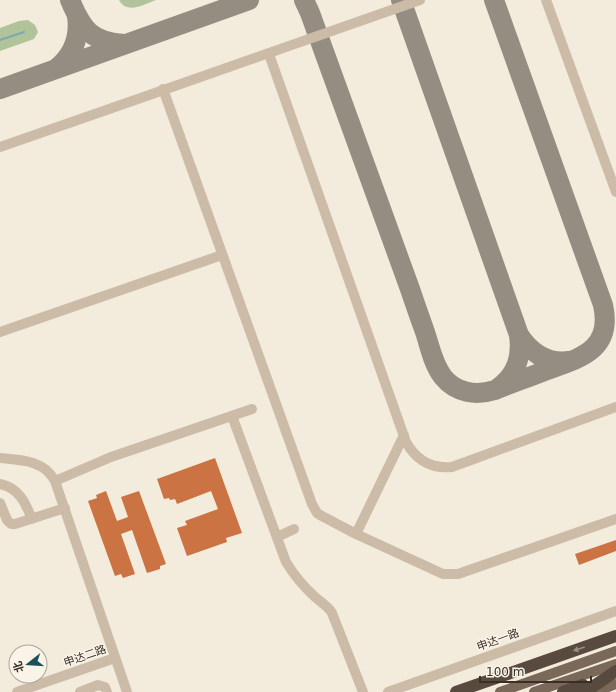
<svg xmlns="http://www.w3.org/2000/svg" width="616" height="692" font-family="'DejaVu Sans','Noto Sans SC',sans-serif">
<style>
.green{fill:#b1c39b}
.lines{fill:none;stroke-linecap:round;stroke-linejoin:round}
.stream{stroke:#7aa8b1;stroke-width:2}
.taxiway{stroke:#968d82;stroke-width:20}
.building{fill:#cb7342}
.minor{stroke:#ccbca7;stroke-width:10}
.major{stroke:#7a6858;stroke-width:10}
.highway{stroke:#594a3f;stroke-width:12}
.highway-bridge{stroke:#594a3f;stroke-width:12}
.oneway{fill:#998e83}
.labels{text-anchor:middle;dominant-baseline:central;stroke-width:3;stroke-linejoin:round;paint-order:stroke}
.street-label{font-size:11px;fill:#382f28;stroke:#faf4e8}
</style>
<rect width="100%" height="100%" fill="#f3ebdc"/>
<path class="green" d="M 119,0 L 156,0 C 145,4 127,15 119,0 Z
M 28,20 L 35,25 L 38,32 L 34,39 L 0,51 L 0,28 L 19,21 Z"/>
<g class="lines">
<path class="stream" d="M 0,40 L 24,32"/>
<path class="taxiway" d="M 70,0 C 82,29 91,42 124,44
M 304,0 L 310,13 C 343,105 376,197 410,289 C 415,304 420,318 425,332 C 430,347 433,364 443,377 C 456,393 476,396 495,390 C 512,383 530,377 547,370 C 580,358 613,350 603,305 L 494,0
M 401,0 L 519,335 C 522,356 516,376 498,388
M 57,68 C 74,54 80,37 77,16
M 0,89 L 249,0
M 519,335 C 531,353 547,364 569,361"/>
</g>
<path class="building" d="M 215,458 L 242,533 L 226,538 L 227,542 L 187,556 L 177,528 L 187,525 L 185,521 L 218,509 L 211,491 L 177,504 L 175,499 L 170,500 L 169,498 L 164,499 L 157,479 Z
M 106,491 L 117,521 L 128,517 L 121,497 L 139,491 L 166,564 L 160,566 L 160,569 L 147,573 L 132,530 L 121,534 L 135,574 L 123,578 L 121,574 L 115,576 L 88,501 L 97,498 L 96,495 Z
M 616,540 L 616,551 L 579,565 L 575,554 Z"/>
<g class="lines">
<path class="minor" d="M 546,0 L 616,192
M 269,54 L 406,442 C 416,460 431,469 452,467 L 616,407
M 163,89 L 312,504 L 317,513 L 320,515 L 356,534 L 443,574 L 458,574 L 616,519
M 0,147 C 140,98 280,50 420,0
M 0,332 L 222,255
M 232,416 L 286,562 C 294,575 303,586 314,596 C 320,602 328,606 332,613 L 363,692
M 0,458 C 21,460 44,460 55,481
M 0,484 C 19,488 25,502 32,519
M 0,503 L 7,520 L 11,524 L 15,524 L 65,508
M 356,534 L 404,435
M 277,537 L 294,529
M 17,692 L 115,658
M 80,692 L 98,685 L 105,687 L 107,692
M 127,692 L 55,481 L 111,457 L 252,409
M 388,692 L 616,611"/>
<path class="major" d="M 500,692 L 616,651
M 534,692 L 616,664
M 595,692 L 616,684"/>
<path class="highway" d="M 456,692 L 616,636
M 563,692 L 583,685"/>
<path class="highway-bridge" d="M 585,692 L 616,671"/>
</g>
<defs><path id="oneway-solid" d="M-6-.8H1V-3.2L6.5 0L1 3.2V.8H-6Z"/></defs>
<use class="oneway" href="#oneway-solid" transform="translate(579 649) rotate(161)"/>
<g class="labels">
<g class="street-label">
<text transform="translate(498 640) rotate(-20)">申达一路</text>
<text transform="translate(85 656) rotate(-19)">申达二路</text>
</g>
</g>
<g transform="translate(28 664) rotate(253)"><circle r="19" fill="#faf4e8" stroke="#aca59b"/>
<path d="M0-3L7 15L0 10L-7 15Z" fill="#1c505b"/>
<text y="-6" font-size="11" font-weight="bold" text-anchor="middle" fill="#382f28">北</text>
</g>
<path d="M480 676v6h111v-6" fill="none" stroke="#382f28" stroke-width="2"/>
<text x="486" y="676" font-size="12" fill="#382f28" stroke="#faf4e8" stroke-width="3" paint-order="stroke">100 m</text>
</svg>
